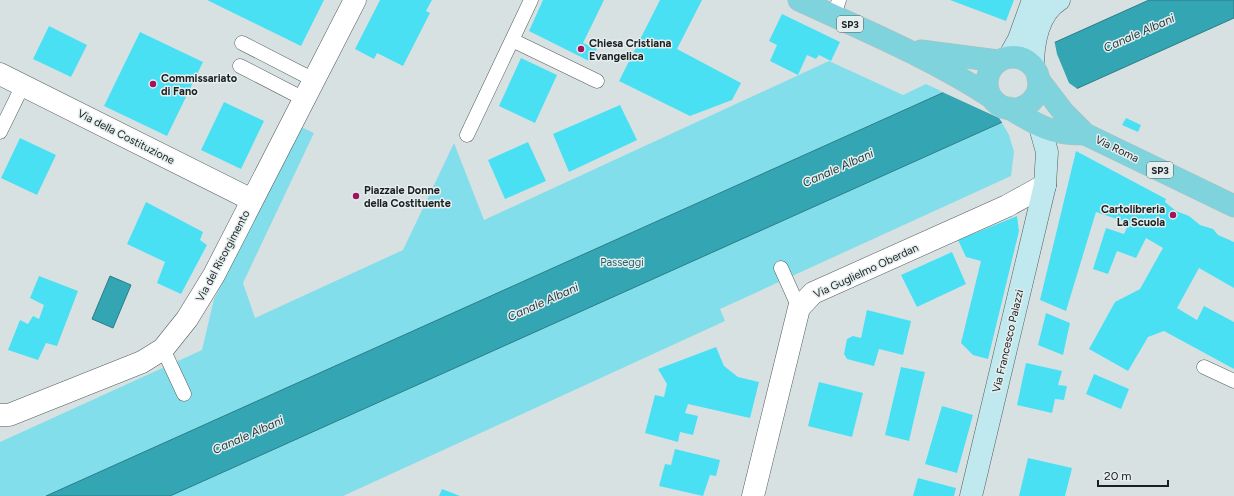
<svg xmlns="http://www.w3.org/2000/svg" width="1234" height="496" font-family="Figtree,sans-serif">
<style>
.green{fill:#82deea}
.water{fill:#33a5b3;stroke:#2c7d87}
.pier{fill:#d8e1e2}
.building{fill:#4ae0f3}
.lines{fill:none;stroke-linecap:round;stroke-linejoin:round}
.lane-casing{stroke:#565d5e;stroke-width:15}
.street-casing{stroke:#565d5e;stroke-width:23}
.secondary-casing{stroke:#565d5e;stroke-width:23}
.primary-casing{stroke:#bbbcbc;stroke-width:23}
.lane{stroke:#fff;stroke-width:14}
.street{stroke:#fff;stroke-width:22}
.secondary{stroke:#bfe9ee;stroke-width:22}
.primary{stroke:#7fd3dc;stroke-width:22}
.poi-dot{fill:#a1135c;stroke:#e5eeef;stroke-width:1.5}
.labels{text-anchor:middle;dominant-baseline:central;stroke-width:3;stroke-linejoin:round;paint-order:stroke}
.shield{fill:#e5eeef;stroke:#585d5d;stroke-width:1}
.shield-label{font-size:10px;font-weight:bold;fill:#1c1f1f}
.poi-label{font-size:11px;font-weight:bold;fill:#1c1f1f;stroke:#e5eeef;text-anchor:start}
.street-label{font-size:11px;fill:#1c1f1f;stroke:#e5eeef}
.park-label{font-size:11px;fill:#256169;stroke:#e5eeef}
.water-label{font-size:12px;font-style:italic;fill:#243d40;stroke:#e5eeef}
</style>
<rect width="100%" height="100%" fill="#d8e1e2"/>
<path class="green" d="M 829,61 L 903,95 L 926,84 L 999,118 L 1009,135 L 1014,152 L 1011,176 L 720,309 L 725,321 L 343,496 L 0,496 L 0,442 L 202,350 L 214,299 L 301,127 L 314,133 L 243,283 L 255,318 L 403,250 L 454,143 L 484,220 Z"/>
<path class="water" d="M 1149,0 L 1234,0 L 1234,18 L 170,496 L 46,496 Z
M 110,276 L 131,285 L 113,328 L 92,319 Z"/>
<path class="pier" d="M 1054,39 L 1057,54 L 1069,83 L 1079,90 L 1003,124 L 999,118 L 940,91 Z"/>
<path class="building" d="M 207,0 L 324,0 L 301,46 Z
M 380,0 L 432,0 L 426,11 L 430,13 L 403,66 L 377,53 L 374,59 L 355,49 Z
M 543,0 L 604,0 L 583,43 L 597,49 L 591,62 L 529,31 Z
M 660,0 L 702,0 L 677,49 L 741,83 L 732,100 L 690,116 L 619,81 Z
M 950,0 L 1014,0 L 1006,21 Z
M 782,14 L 840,42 L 831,61 L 819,55 L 816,59 L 807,55 L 798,75 L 770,61 L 777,45 L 769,41 Z
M 49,26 L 87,45 L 71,77 L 33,59 Z
M 140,32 L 203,62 L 167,136 L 104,106 Z
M 521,58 L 557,75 L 535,123 L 499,106 Z
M 224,102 L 264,121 L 241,169 L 201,150 Z
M 620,105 L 637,140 L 569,172 L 553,134 Z
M 1126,118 L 1141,125 L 1138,132 L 1122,125 Z
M 20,138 L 56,155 L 37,195 L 1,178 Z
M 528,142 L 546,181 L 505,199 L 488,160 Z
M 1076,151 L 1166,199 L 1165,202 L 1176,211 L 1189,216 L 1200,225 L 1213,229 L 1218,235 L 1234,242 L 1234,288 L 1199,268 L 1177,308 L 1197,320 L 1204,306 L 1234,322 L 1234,369 L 1164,331 L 1148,337 L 1128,371 L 1089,349 L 1115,302 L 1140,289 L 1163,248 L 1146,238 L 1136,258 L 1117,251 L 1108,274 L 1093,269 L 1106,228 L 1124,234 L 1129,223 L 1096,212 L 1066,311 L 1040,300 Z
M 146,202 L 203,232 L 200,240 L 207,245 L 181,294 L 157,283 L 165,262 L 127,244 Z
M 1017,216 L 1019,231 L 988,359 L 973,355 L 961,343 L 981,261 L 966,257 L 958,240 Z
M 952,252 L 966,284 L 917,307 L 901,275 Z
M 39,276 L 78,291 L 57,346 L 46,343 L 38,360 L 8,350 L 20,320 L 28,324 L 33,316 L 39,319 L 44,305 L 30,298 Z
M 867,310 L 911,321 L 903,355 L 879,349 L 874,366 L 847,359 L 844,354 L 847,339 L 853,336 L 861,338 Z
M 1046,313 L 1070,323 L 1063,355 L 1038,345 Z
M 716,347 L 724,366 L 738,377 L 759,382 L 750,418 L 688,404 L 685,413 L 698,416 L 693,435 L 680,432 L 678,442 L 645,433 L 655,395 L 664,397 L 667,384 L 658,369 Z
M 1026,363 L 1062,371 L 1058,385 L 1067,386 L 1064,400 L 1055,399 L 1052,413 L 1017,405 Z
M 901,367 L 925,372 L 909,441 L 885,435 Z
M 1094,374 L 1129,389 L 1121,409 L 1086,394 Z
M 819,382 L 863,393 L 852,437 L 808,426 Z
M 942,406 L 973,415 L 957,473 L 925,464 Z
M 675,449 L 720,460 L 716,476 L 710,475 L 703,496 L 659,486 L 665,464 L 671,465 Z
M 1028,458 L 1072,468 L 1065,496 L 1019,496 Z
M 918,478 L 956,488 L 954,496 L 913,496 Z
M 442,489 L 460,496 L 439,496 Z"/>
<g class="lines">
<g class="lane-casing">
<path id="lane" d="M 834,16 L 839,0
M 512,40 L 597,81
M 242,43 L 314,80
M 240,66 L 304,99
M 0,132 L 23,85
M 467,135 L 531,0
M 781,268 L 799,308
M 163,349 L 184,394
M 1204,367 L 1234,381"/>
</g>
<g class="street-casing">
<path id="street" d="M 0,74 L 252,200
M 0,415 L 9,415 L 142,362 L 163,349 L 187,319 L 214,275 L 355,0
M 753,496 L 799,308 L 813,293 L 1007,206 L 1045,185"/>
</g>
<g class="secondary-casing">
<path id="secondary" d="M 1009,57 L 1019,39 L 1033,0
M 1033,66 C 1033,43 1038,13 1059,0
M 971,496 L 1045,185 L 1047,152 L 1040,127"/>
</g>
<g class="primary-casing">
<path id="primary" d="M 799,0 C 864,30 931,58 991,97
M 921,51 L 998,61
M987 83a26 26 0 1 1 52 0a26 26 0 1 1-52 0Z
M 1038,79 L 1064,113 L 1085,134 L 1234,206
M 1009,108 C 1037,125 1052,135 1085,134"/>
</g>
<use href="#lane" class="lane"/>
<use href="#street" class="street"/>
<use href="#secondary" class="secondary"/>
<use href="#primary" class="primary"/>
</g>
<g class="poi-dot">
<circle cx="581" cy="49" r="4"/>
<circle cx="153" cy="84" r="4"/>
<circle cx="356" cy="196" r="4"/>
<circle cx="1173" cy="215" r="4"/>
</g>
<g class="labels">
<g class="shield">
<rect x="837" y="16" width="26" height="16" rx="3"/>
<rect x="1147" y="162" width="26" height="16" rx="3"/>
</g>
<g class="shield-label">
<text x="850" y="24">SP3</text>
<text x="1160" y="170">SP3</text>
</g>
<g class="poi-label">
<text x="589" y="43">Chiesa Cristiana<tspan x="589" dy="13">Evangelica</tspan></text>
<text x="161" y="78">Commissariato<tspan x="161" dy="13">di Fano</tspan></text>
<text x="364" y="190">Piazzale Donne<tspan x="364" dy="13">della Costituente</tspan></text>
<text x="1165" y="209" text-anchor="end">Cartolibreria<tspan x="1165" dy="13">La Scuola</tspan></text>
</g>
<g class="street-label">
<text transform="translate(126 137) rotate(27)">Via della Costituzione</text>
<text transform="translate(1117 149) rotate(26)">Via Roma</text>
<text transform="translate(223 256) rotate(-62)">Via del Risorgimento</text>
<text transform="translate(866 271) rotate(-25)">Via Guglielmo Oberdan</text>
<text transform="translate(1008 341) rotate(-77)">Via Francesco Palazzi</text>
</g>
<g class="park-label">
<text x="622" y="262">Passeggi</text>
</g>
<g class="water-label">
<text transform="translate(1139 33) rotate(-24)">Canale Albani</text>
<text transform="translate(838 168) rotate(-24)">Canale Albani</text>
<text transform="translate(543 302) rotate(-24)">Canale Albani</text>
<text transform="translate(248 435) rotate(-24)">Canale Albani</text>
</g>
</g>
<path d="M1098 480v6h70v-6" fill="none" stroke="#1c1f1f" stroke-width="2"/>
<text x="1104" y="480" font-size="12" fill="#1c1f1f" stroke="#e5eeef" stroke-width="3" paint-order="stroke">20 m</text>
</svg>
